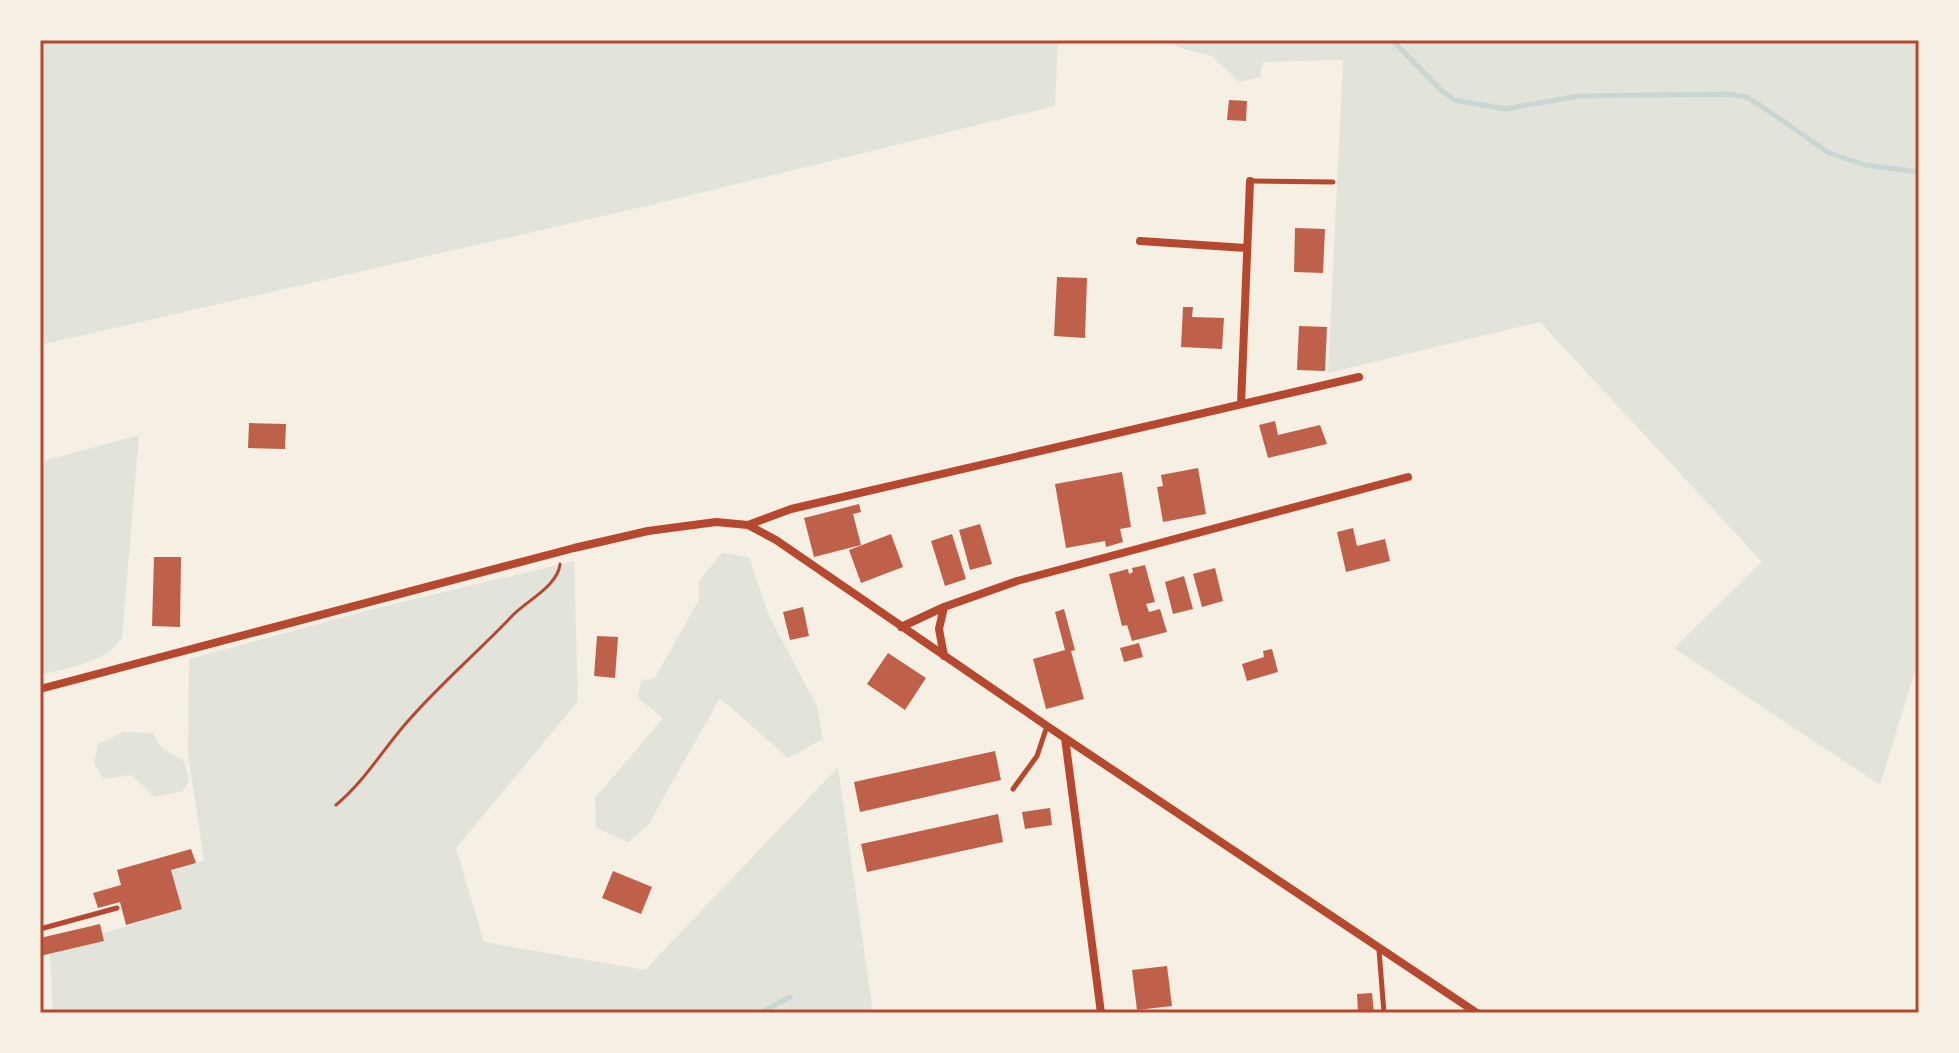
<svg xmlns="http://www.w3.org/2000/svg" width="1959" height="1053" font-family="'PT Sans Narrow',sans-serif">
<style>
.green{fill:#e2e4dc}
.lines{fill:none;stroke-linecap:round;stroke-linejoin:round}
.stream{stroke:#c9d6d2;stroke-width:5}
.building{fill:#bf614a}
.path{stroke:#b5482f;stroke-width:3}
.service{stroke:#b5482f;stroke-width:5}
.minor{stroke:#b5482f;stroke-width:8}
.neatline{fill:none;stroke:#b5482f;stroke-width:3}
</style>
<rect width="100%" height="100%" fill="#f6efe4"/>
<path class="green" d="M 40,40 L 1058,40 L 1055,106 L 655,204 L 40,345 Z
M 1169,40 L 1914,40 L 1919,83 L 1919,658 L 1880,785 L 1674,648 L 1762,562 L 1540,322 L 1328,373 L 1343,60 L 1263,62 L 1260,77 L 1239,82 L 1212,56 L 1180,48 Z
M 139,435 L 122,638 C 104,664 69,667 40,675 L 40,462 Z
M 722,553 L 749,557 L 769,616 L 817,706 L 823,739 L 788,758 L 720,698 L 648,825 L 628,842 L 596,828 L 595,798 L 663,718 L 637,697 L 642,680 L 654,679 L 699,600 L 699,581 Z
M 574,561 L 578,701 L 456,848 L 484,942 L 645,970 L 838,767 L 873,1013 L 53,1013 L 50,954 L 103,941 L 102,934 L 182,909 L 171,870 L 204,861 L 188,753 L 189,659 L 377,608 Z
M 124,732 L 153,733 L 162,748 L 184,761 L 189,781 L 183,791 L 155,797 L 131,775 L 103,779 L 94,764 L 98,744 Z"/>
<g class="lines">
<path class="stream" d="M 1392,40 L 1441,90 L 1454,100 L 1506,109 L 1579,96 L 1728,94 L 1746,97 L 1758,104 L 1829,153 L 1865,165 L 1919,172
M 760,1013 L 790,997"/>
</g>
<path class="building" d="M 1229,100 L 1247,101 L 1246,121 L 1227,120 Z
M 1295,228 L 1325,229 L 1323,273 L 1294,272 Z
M 1057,277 L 1087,278 L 1085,338 L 1054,336 Z
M 1183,307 L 1193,307 L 1192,317 L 1224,318 L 1222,349 L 1181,347 Z
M 1299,326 L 1327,327 L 1325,371 L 1297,370 Z
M 1275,421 L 1278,435 L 1320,425 L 1327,444 L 1268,458 L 1259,425 Z
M 249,423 L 286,424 L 285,449 L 248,448 Z
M 1198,468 L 1206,514 L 1163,522 L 1157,487 L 1163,486 L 1161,475 Z
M 1122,472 L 1131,527 L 1120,529 L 1123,542 L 1106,547 L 1105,541 L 1066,548 L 1055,484 Z
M 859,504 L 861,512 L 853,514 L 861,545 L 814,557 L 804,518 Z
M 980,524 L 992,564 L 970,570 L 959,530 Z
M 1353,528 L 1357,546 L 1385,539 L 1390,561 L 1346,572 L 1337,532 Z
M 891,534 L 903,567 L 861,583 L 849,550 Z
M 952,534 L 966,579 L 945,586 L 931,541 Z
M 154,557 L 181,557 L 180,627 L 152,626 Z
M 1145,565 L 1155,602 L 1146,604 L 1149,612 L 1160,609 L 1167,632 L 1132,641 L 1127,625 L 1122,626 L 1109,574 L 1128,569 L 1129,574 L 1133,572 L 1132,568 Z
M 1215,568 L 1223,601 L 1202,607 L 1193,574 Z
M 1184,576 L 1193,609 L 1173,614 L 1165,582 Z
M 803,607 L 809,636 L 790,640 L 783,612 Z
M 1064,609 L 1075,650 L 1071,651 L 1084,699 L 1046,709 L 1033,659 L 1065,650 L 1055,612 Z
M 597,636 L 618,637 L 615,678 L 594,676 Z
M 1139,643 L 1143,657 L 1124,662 L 1120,648 Z
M 1272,649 L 1278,672 L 1247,681 L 1242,664 L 1264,657 L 1263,651 Z
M 888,653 L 926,678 L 905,710 L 867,684 Z
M 995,751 L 1001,780 L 860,812 L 854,782 Z
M 1050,808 L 1052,825 L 1025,829 L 1022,812 Z
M 998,814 L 1003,842 L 867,872 L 861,844 Z
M 191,849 L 196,863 L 171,870 L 182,909 L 126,925 L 120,902 L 98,908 L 93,893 L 121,885 L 117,870 Z
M 613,871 L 652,887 L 641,914 L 602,898 Z
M 100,924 L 104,941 L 40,956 L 40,938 Z
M 1167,966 L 1172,1006 L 1137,1010 L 1132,970 Z
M 1372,993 L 1374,1013 L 1358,1013 L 1357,994 Z"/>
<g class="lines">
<path class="path" d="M 336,805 C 365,781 383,749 408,721 C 440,684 478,652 512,616 C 526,601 558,586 560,564"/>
<path class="service" d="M 1251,181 L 1333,182
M 1013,789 L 1037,756 L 1047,726
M 40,929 L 117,908
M 1379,950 L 1384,1013"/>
<path class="minor" d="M 1140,241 L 1246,248
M 1241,404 L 1250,181
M 748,525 L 791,509 L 1359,377
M 944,607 L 939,629 L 944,656
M 901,627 L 944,607 L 1017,581 L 1408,477
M 40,689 L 574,548 L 648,531 L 716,522 L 748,525 L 776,540 L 1047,726 L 1477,1013
M 1065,738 L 1101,1013"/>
</g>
<rect width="1959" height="1053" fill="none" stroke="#f6efe4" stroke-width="84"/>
<rect x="42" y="42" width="1875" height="969" class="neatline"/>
</svg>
